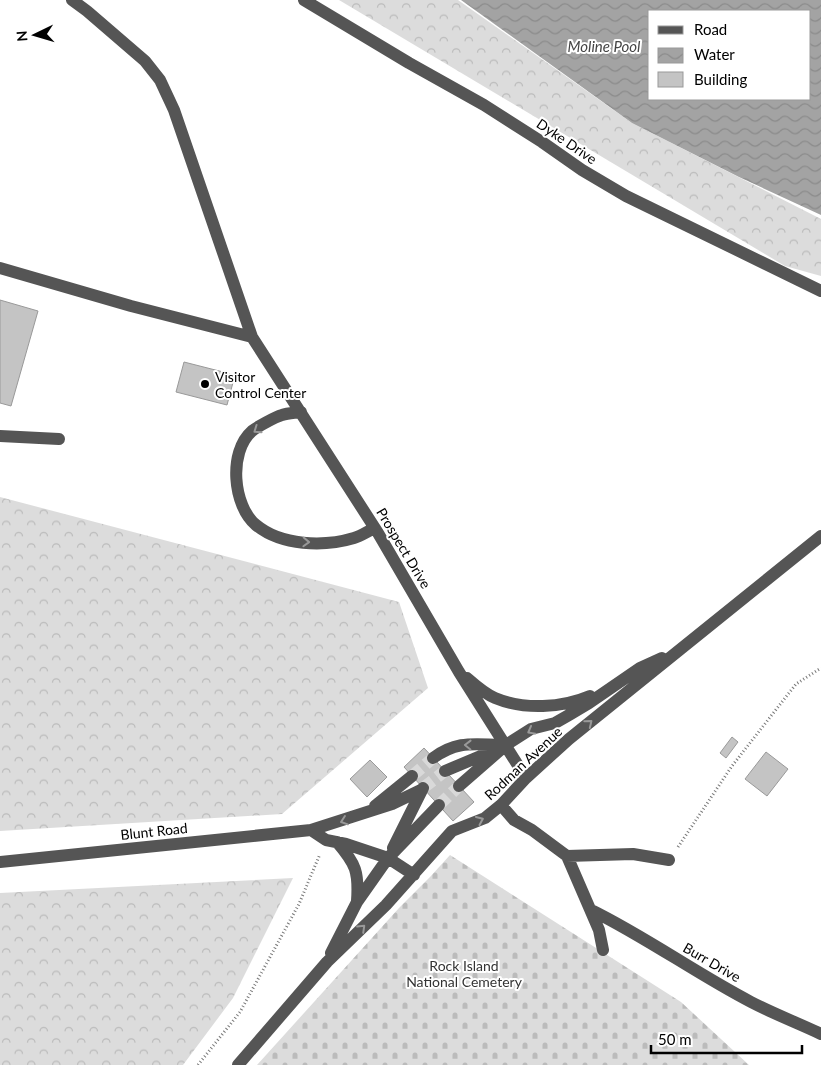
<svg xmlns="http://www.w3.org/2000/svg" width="821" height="1065" font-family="Lato,sans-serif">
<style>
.forest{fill:url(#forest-crowns)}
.cemetery{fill:url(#cemetery-stones)}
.water{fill:url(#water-waves);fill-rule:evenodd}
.building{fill:#c4c4c4;stroke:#999}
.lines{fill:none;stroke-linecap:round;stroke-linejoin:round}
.minor-tunnel{stroke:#d9d9d9;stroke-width:12;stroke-dasharray:12 6;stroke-linecap:butt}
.path{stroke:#777;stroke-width:3;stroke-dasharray:1 2.5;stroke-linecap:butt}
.minor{stroke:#555;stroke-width:12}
.oneway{stroke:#999}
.poi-dot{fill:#000;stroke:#fff;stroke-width:2}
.labels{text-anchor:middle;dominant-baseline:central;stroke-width:4;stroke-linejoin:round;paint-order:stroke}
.street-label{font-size:14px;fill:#000;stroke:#fff}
.poi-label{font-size:14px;fill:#000;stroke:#fff;text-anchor:start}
.park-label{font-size:14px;fill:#333;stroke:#fff}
.water-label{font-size:15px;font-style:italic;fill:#444;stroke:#fff}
</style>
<defs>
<pattern id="forest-crowns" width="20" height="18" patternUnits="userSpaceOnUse" patternTransform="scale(1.25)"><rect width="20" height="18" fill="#dcdcdc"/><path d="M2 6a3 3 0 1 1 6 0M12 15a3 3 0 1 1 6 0" fill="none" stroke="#bbb"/></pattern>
<pattern id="cemetery-stones" width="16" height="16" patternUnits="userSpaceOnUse" patternTransform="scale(1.25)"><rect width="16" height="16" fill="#dcdcdc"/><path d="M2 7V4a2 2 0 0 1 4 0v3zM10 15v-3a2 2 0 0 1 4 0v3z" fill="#bbb"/></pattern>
<pattern id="water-waves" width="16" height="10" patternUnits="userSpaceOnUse" patternTransform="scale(1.25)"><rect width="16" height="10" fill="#a3a3a3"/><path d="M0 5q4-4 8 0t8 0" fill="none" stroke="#8b8b8b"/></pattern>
</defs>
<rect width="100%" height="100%" fill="#fff"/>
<path class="forest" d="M 339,0 L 458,0 L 632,123 L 821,219 L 821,276 L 785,266 Z
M 0,497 L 399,602 L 428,688 L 282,814 L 0,831 Z
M 293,878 L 233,998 L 183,1065 L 0,1065 L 0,893 Z"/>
<path class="cemetery" d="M 450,855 L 681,1002 L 749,1065 L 257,1065 L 399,908 L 430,877 Z"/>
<path class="water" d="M 461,0 L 821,0 L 821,215 L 739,177 L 632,123 ZM 810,11 L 810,99 L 650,99 L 650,11 Z"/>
<path class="building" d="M 0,300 L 38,311 L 11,406 L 0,403 Z
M 184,362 L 235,375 L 227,405 L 176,392 Z
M 732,737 L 738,742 L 726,758 L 720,753 Z
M 424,748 L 474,802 L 453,821 L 404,767 Z
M 766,752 L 788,769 L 767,796 L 745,779 Z
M 370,760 L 387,777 L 367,797 L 350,779 Z"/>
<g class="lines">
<path class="minor-tunnel" d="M 412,776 L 433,758
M 423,788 L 445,771
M 439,805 L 459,786"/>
<path class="path" d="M 678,847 L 732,766 L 796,684 L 821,668
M 198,1065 L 240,1012 L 299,904 L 320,854"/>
<path class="minor" d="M 72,0 L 87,11 L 145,61 L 160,80 L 174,110 L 252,337 L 378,533 L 459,672 L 526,778
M 304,0 L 409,63 L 484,105 L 542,142 L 582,170 L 626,196 L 821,291
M 0,268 L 131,306 L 252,337
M 301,412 C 295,413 288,413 282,415 C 275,417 257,427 252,431 C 228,452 233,506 256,525 C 281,546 324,547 354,538 C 361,536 368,531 375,528
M 0,436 L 59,439
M 467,678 C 475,685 485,694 495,698 C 524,710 562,708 590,696
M 433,758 C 459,739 476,745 506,745
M 445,771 L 495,750
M 459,786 L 506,745 L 531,729 L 555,723 L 569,715 L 589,703 L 640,668 L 662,658
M 501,805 L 514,820 L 532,830 L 567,856 L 599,930 L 603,950
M 375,806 L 412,776
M 337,842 C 356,864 359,872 357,901
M 393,848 L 423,788
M 567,856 L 633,854 L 669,860
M 0,862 L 311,830
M 414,875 L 388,858 L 346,844 L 326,840 L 311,830 L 392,804 L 421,790
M 591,910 C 646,937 697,974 751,1002 C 774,1014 798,1023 821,1034
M 331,953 L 357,902 L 388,858 L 439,805
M 238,1065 L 327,962 L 386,905 L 452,831 L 485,818 L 501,805 L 526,778 L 569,739 L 821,536"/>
</g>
<defs><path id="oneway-chevron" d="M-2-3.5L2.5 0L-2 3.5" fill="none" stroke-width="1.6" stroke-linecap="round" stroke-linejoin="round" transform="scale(1.25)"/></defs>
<g class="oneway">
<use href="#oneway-chevron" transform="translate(257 430) rotate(145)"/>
<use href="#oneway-chevron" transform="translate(306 542) rotate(2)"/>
<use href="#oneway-chevron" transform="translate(589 723) rotate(-39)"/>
<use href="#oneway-chevron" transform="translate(531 731) rotate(151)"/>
<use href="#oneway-chevron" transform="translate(468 745) rotate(-179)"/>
<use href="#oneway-chevron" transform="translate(480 820) rotate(-24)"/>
<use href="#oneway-chevron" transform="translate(344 821) rotate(161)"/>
<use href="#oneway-chevron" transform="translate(362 928) rotate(-44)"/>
</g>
<circle class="poi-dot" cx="205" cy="384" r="5"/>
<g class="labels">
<g class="street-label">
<text transform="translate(567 141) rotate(34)">Dyke Drive</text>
<text transform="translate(404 548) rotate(59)">Prospect Drive</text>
<text transform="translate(523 763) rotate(-43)">Rodman Avenue</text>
<text transform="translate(154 831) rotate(-6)">Blunt Road</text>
<text transform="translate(712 962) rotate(30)">Burr Drive</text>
</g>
<g class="poi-label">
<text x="215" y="376">Visitor<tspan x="215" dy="16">Control Center</tspan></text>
</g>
<g class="park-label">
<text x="464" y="965">Rock Island<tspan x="464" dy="16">National Cemetery</tspan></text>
</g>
<g class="water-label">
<text x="604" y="46">Moline Pool</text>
</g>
</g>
<rect x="648" y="10" width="162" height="90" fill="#ffffff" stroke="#999999"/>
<rect x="658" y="26" width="25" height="8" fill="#555555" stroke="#999999"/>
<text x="694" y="35" font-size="15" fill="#000000">Road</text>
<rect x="658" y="48" width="25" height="15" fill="url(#water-waves)" stroke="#999999"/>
<text x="694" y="60" font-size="15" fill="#000000">Water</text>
<rect x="658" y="72" width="25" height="15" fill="#c4c4c4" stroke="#999999"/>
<text x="694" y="85" font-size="15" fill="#000000">Building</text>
<g transform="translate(35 35) rotate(265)" stroke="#ffffff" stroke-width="4" paint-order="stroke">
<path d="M0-4L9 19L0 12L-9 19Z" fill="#000000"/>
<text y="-8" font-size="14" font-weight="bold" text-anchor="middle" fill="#000000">N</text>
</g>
<path d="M651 1045v8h151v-8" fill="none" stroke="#000000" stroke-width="2.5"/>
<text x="658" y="1045" font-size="15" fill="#000000" stroke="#ffffff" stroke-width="4" paint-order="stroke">50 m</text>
</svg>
